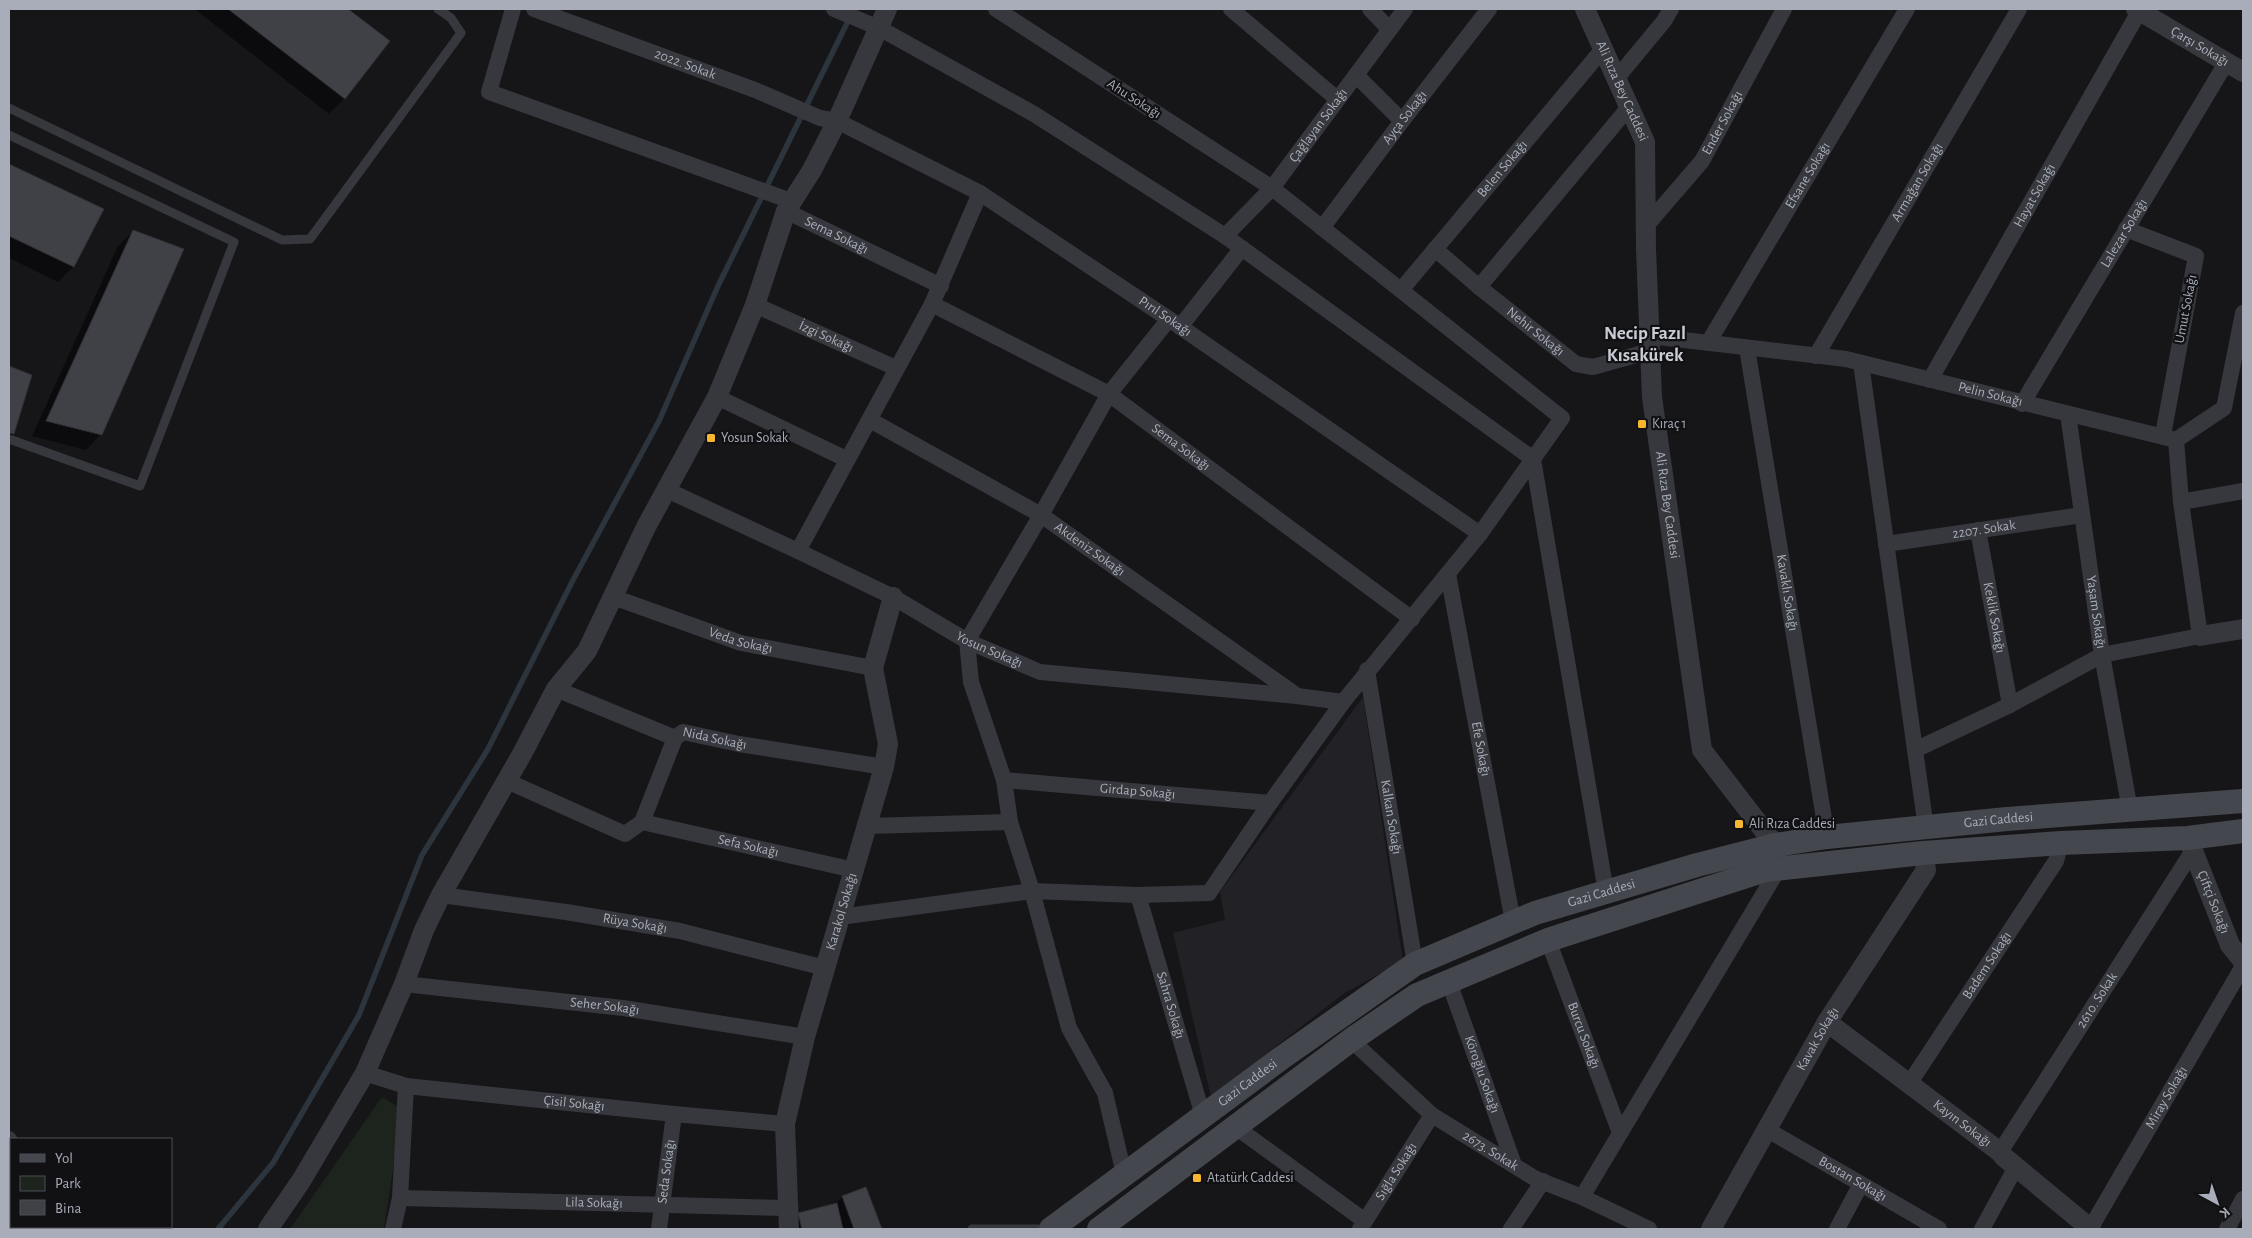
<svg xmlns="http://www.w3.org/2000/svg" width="2252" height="1238" font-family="'Alegreya Sans',sans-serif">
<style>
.built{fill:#222226}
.green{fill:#1c241d}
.shadow{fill:#0007}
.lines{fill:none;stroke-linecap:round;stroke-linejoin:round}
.stream{stroke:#2c353d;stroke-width:5.5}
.building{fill:#404146;stroke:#303035}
.service{stroke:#37383e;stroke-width:9}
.minor{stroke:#37383e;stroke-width:16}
.tertiary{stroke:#37383e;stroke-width:20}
.secondary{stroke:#45474e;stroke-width:24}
.poi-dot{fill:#f8b62f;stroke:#111114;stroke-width:2}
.labels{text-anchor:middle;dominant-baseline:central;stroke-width:4.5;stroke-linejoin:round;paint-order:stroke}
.street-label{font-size:14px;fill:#a8adb9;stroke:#111114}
.poi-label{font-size:14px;fill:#a8adb9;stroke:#111114;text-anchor:start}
.district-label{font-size:19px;font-weight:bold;fill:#c9ccd5;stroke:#111114}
</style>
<rect width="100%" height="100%" fill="#161619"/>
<path class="built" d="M 1363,697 L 1403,961 L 1343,994 L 1211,1097 L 1173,933 L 1225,920 L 1220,892 Z
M 9,1212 L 11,1212 L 11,1227 L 82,1227 L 82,1229 L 9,1229 Z"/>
<path class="green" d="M 382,1097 L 402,1109 L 384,1229 L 290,1229 Z"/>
<path class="shadow" d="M 199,9 L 346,9 L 388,41 L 344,99 L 329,114 L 197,11 Z
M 9,165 L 102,210 L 73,267 L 58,282 L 9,258 Z
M 133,231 L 101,434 L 86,450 L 32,436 L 118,246 Z
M 9,367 L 31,376 L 13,434 L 9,438 Z
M 865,1188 L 880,1229 L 844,1229 L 843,1227 L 842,1229 L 793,1229 L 799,1214 L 834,1205 L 842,1197 Z"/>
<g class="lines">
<path class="stream" d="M 218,1229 L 273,1163 L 359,1015 L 422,855 L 488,749 L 572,582 L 659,421 L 718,286 L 850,17"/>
</g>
<path class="building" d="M 228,9 L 348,9 L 390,41 L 345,99 Z
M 9,164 L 104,209 L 74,267 L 9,236 Z
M 133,230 L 184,249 L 102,435 L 46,421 Z
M 9,366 L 32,375 L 14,434 L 9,433 Z
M 866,1187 L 882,1229 L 854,1229 L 842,1196 Z
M 837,1203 L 843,1229 L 802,1229 L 798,1213 Z"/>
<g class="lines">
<path class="service" d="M 9,108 L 282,240 L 310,239 L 461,33 L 451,18 L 438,9
M 9,135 L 234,242 L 140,486 L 9,439
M 972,1229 L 1038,1229"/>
<g class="minor">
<path d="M 513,9 L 489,92 L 791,201"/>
<path id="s1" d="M 534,9 L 755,90 L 820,118 L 837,121 L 980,193 L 1169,319 L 1480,534"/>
<path d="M 834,9 L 879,28 L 1034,114 L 1225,236 L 1533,459 L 1606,892"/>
<path d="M 1231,9 L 1337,99"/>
<path d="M 1370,9 L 1389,29"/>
<path d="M 1356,75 L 1402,121"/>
<path d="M 1616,79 L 1664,21 L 1671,9"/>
<path id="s2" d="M 786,211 L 941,286"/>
<path id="s3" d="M 1646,226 L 1702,161 L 1784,9"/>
<path id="s4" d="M 1322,228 L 1402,121 L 1489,9"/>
<path d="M 2126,229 L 2196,256 L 2163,435"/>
<path id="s5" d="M 1225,236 L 1272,188 L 1405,9"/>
<path id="s6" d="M 1435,249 L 1479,287 L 1576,364 L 1593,367 L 1650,351"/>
<path d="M 1479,287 L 1629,107"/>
<path id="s7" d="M 1401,290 L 1603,49"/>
<path id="s8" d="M 932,304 L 1109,394 L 1412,619"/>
<path id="s9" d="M 755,305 L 896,368"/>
<path d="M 1180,327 L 1242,248"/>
<path id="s10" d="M 1650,336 L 1846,359 L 2176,440 L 2224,408 L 2243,313"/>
<path id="s11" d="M 1708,343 L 1907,9"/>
<path id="s12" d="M 1747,348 L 1827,837"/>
<path id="s13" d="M 1816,356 L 2019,9"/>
<path d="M 1861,363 L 1915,750"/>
<path id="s14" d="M 1930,380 L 2140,10"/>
<path d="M 717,397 L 846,459"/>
<path id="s15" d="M 2022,404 L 2226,63"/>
<path id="s16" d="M 2068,414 L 2102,655 L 2130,810"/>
<path id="s17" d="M 870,420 L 1041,515 L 1296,695"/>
<path id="s18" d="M 667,490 L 798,551 L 893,597 L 967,641 L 1040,672 L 1297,696 L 1343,702"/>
<path d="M 2181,502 L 2243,491"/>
<path id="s19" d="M 1978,530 L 2010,705"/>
<path id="s20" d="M 1886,544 L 2082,515"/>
<path d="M 798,551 L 932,304 L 980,193"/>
<path id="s21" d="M 1448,574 L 1513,922"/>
<path id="s22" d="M 613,597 L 741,643 L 873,668"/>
<path id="s23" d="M 1367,670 L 1415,964"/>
<path id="s24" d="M 556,689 L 675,738 L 683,732 L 739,744 L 884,767"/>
<path id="s25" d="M 1004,780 L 1270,803"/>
<path d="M 507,781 L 625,834 L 642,822 L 675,738"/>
<path id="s26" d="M 642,822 L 854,870"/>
<path d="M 867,826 L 1010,822"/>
<path d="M 1926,828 L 1915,750 L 2010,705 L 2102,655 L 2200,636 L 2181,502 L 2176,440"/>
<path id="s27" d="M 441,895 L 566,912 L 680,931 L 825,968"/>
<path id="s28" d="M 1138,895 L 1203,1116"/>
<path d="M 840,917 L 1032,891 L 1138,895 L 1209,893 L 1270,803 L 1343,702 L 1480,534 L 1562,418 L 1272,188 L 996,9"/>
<path id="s29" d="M 1548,940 L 1620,1133"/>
<path id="s30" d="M 1449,982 L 1514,1165"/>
<path id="s31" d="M 404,984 L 623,1008 L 805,1037"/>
<path id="s32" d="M 1351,1040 L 1432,1115 L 1536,1179 L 1582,1197 L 1649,1229"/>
<path id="s33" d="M 365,1073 L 406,1086 L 674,1114 L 785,1124"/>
<path id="s34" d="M 1909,1084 L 2056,861 L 2061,843"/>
<path d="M 1237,1128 L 1365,1221"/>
<path id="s35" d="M 1766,1129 L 1939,1229"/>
<path d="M 9,1139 L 11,1143"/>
<path id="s36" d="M 2000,1152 L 2194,849"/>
<path d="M 1124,1174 L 1105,1093 L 1069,1028 L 1032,891 L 1010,822 L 1004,780 L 971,682 L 967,641 L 1041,515 L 1109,394 L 1169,319"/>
<path d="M 1582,1197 L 1779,868"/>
<path id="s37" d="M 400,1198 L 786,1208"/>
<path d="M 94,1227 L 95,1229"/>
<path d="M 393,1229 L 400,1198 L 406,1086"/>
<path id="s38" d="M 659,1229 L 674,1114"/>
<path id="s39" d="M 1360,1229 L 1432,1115"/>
<path d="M 1511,1229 L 1543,1181"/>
<path d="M 1837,1229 L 1861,1184"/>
<path d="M 1982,1229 L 2016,1167"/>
<path id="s40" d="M 2090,1229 L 2243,966"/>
<path d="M 2227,1229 L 2243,1199"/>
</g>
<g class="tertiary">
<path id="s41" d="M 1585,9 L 1645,142 L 1646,249 L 1652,397 L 1702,750 L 1775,845 L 1777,858"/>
<path id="s42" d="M 2136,9 L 2243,72"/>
<path d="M 2200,636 L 2243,629"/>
<path id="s43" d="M 2188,838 L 2230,945 L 2243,961"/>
<path id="s44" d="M 1827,1022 L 2000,1152 L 2004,1157 L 2091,1229"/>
<path d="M 268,1229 L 301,1181 L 365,1073 L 404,984 L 424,930 L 441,895 L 522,754 L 556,689 L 587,651 L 646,527 L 717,397 L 755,305 L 786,211 L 812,170 L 837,121 L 887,9"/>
<path id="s45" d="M 789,1229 L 785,1124 L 805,1037 L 884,767 L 888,744 L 873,668 L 893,597"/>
<path id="s46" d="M 1711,1229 L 1827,1022 L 1926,870 L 1923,853"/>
</g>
<g class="secondary">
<path id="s47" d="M 1051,1229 L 1280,1059 L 1415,964 L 1535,913 L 1697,865 L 1775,845 L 1827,837 L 2007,819 L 2243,801"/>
<path d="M 1099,1229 L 1351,1040 L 1417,995 L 1548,940 L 1765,870 L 1923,853 L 2061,843 L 2188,838 L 2243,831"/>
</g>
</g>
<g class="poi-dot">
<rect x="1637" y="419" width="10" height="10" rx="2.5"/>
<rect x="706" y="433" width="10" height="10" rx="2.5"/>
<rect x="1734" y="819" width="10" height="10" rx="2.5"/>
<rect x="1192" y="1173" width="10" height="10" rx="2.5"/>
</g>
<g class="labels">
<g class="street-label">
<text stroke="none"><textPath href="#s42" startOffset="74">Çarşı Sokağı</textPath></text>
<text stroke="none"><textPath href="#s1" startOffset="161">2022. Sokak</textPath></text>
<text stroke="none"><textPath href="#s41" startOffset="90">Ali Rıza Bey Caddesi</textPath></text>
<text transform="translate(1134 99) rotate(33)">Ahu Sokağı</text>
<text stroke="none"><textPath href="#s4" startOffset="138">Ayça Sokağı</textPath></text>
<text stroke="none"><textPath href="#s3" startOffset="129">Ender Sokağı</textPath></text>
<text stroke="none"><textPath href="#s5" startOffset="145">Çağlayan Sokağı</textPath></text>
<text stroke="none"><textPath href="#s7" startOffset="158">Belen Sokağı</textPath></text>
<text stroke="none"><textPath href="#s11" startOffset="195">Efsane Sokağı</textPath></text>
<text stroke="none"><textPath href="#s13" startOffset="201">Armağan Sokağı</textPath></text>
<text stroke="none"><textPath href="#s14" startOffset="212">Hayat Sokağı</textPath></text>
<text stroke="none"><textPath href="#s15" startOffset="199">Lalezar Sokağı</textPath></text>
<text stroke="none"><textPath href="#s2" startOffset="56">Sema Sokağı</textPath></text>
<text transform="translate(2186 309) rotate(-79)">Umut Sokağı</text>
<text stroke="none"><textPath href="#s1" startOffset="706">Pırıl Sokağı</textPath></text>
<text stroke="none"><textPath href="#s6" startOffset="130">Nehir Sokağı</textPath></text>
<text stroke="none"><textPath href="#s9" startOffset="78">İzgi Sokağı</textPath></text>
<text stroke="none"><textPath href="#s10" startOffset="346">Pelin Sokağı</textPath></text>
<text stroke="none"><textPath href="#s8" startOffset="288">Sema Sokağı</textPath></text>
<text stroke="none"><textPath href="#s41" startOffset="510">Ali Rıza Bey Caddesi</textPath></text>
<text stroke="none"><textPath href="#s20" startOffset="99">2207. Sokak</textPath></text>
<text stroke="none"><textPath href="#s17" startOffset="255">Akdeniz Sokağı</textPath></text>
<text stroke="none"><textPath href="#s12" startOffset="248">Kavaklı Sokağı</textPath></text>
<text stroke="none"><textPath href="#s16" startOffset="200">Yaşam Sokağı</textPath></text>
<text stroke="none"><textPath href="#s19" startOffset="89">Keklik Sokağı</textPath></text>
<text stroke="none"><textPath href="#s22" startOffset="135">Veda Sokağı</textPath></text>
<text stroke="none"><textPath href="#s18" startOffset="360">Yosun Sokağı</textPath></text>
<text stroke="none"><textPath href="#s24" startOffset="171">Nida Sokağı</textPath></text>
<text stroke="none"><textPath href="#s21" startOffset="178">Efe Sokağı</textPath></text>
<text stroke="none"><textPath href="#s25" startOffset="134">Girdap Sokağı</textPath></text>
<text stroke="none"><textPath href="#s23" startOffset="149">Kalkan Sokağı</textPath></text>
<text stroke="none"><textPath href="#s47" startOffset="1055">Gazi Caddesi</textPath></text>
<text stroke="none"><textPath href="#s26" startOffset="109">Sefa Sokağı</textPath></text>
<text stroke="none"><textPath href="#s47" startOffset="650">Gazi Caddesi</textPath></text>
<text stroke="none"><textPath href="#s43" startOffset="69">Çiftçi Sokağı</textPath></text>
<text stroke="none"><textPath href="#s45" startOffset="325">Karakol Sokağı</textPath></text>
<text stroke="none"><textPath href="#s27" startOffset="196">Rüya Sokağı</textPath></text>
<text stroke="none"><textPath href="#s34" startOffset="142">Badem Sokağı</textPath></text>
<text stroke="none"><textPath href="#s36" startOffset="180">2610. Sokak</textPath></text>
<text stroke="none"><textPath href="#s28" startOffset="115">Sahra Sokağı</textPath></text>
<text stroke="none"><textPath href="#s31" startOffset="202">Seher Sokağı</textPath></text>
<text stroke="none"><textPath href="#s29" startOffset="102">Burcu Sokağı</textPath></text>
<text stroke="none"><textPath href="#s46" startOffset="218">Kavak Sokağı</textPath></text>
<text stroke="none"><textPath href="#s30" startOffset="98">Köroğlu Sokağı</textPath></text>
<text stroke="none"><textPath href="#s47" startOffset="245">Gazi Caddesi</textPath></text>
<text stroke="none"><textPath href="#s40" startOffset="152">Miray Sokağı</textPath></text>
<text stroke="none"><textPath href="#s33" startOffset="212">Çisil Sokağı</textPath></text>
<text stroke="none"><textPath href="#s44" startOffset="169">Kayın Sokağı</textPath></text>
<text stroke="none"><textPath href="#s32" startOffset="179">2673. Sokak</textPath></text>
<text stroke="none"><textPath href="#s38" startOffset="58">Seda Sokağı</textPath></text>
<text stroke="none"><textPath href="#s39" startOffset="68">Sığla Sokağı</textPath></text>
<text stroke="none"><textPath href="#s35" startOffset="100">Bostan Sokağı</textPath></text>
<text stroke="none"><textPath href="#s37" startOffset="194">Lila Sokağı</textPath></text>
</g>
<g class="poi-label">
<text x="1652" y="424">Kıraç 1</text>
<text x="721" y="438">Yosun Sokak</text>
<text x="1749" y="824">Ali Rıza Caddesi</text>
<text x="1207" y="1178">Atatürk Caddesi</text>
</g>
<g class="district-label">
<text x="1645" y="333">Necip Fazıl<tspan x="1645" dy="22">Kısakürek</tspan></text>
</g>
</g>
<rect width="2252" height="1238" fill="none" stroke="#a8adb9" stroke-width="20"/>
<rect x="10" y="1138" width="162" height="90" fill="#111114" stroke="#4d4f56"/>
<rect x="20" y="1154" width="25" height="8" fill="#45474e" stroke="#4d4f56"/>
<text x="55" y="1163" font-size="15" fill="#a8adb9">Yol</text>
<rect x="20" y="1176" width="25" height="15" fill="#1c241d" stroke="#4d4f56"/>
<text x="55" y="1188" font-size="15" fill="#a8adb9">Park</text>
<rect x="20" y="1200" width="25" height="15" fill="#404146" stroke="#4d4f56"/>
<text x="55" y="1213" font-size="15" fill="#a8adb9">Bina</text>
<g transform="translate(2217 1203) rotate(140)" stroke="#111114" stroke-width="4" paint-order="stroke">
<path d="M0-4L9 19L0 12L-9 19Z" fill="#a8adb9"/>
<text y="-8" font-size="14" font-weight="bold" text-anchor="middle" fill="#a8adb9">K</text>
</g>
</svg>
